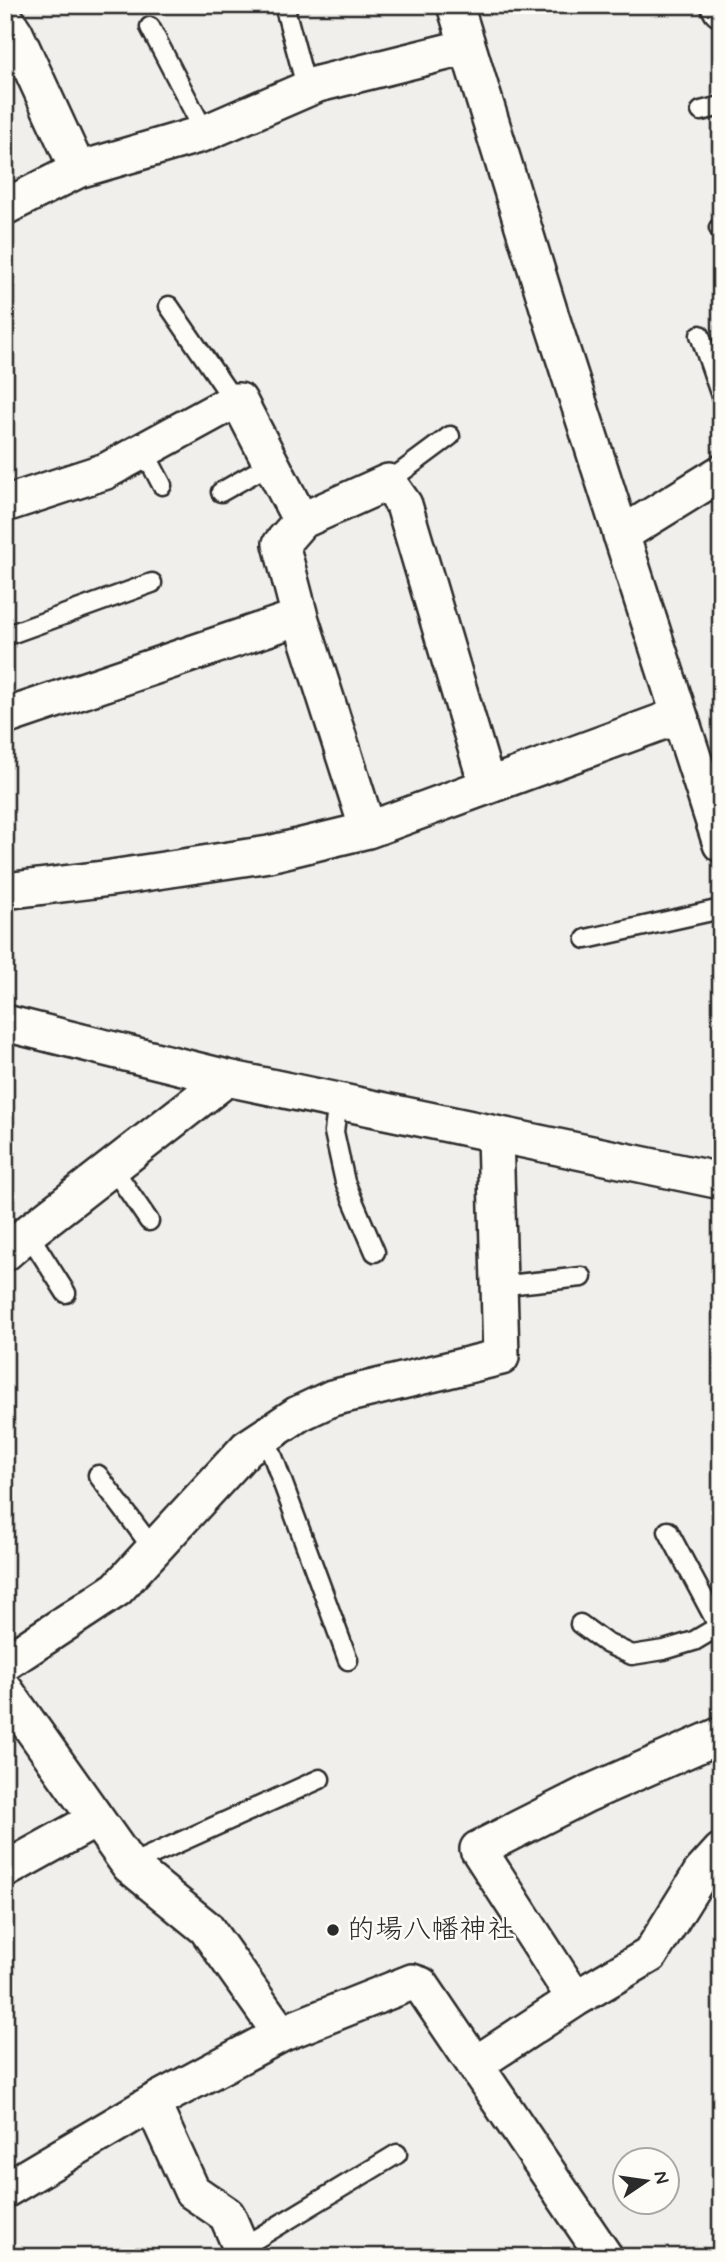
<svg xmlns="http://www.w3.org/2000/svg" width="726" height="2262" font-family="Mynerve,'Klee One',sans-serif">
<style>
.lines{fill:none;stroke-linecap:round;stroke-linejoin:round}
.service-casing{stroke:#2b2b2b;stroke-width:23}
.minor-casing{stroke:#2b2b2b;stroke-width:40}
.service{stroke:#fdfcf7;stroke-width:18}
.minor{stroke:#fdfcf7;stroke-width:35}
.poi-dot{fill:#2b2b2b;stroke:#fdfcf7;stroke-width:2.5}
.labels{text-anchor:middle;dominant-baseline:central;stroke-width:5;stroke-linejoin:round;paint-order:stroke}
.poi-label{font-size:28px;fill:#2b2b2b;stroke:#fdfcf7;text-anchor:start}
</style>
<rect width="100%" height="100%" fill="#f0efeb"/>
<filter id="ink" filterUnits="userSpaceOnUse"><feTurbulence type="fractalNoise" baseFrequency=".0143" numOctaves="2"/><feDisplacementMap in="SourceGraphic" scale="14" xChannelSelector="R" yChannelSelector="G"/><feConvolveMatrix kernelMatrix="1 2 1 2 8 2 1 2 1" color-interpolation-filters="sRGB"/></filter>
<g filter="url(#ink)">
<g class="lines">
<g class="service-casing">
<path id="service" d="M 284,5 L 307,90
M 150,27 L 205,133
M 701,111 L 721,106
M 719,228 L 721,228
M 169,306 L 234,401
M 700,335 L 721,396
M 143,449 L 162,485
M 388,482 L 450,436
M 221,492 L 272,463
M 5,636 L 152,583
M 586,939 L 721,909
M 338,1101 L 334,1132 L 345,1182 L 375,1252
M 112,1167 L 149,1221
M 28,1233 L 66,1293
M 497,1286 L 582,1277
M 265,1435 L 348,1660
M 98,1475 L 154,1550
M 668,1531 L 718,1625
M 580,1624 L 606,1643 L 632,1655 L 664,1650 L 694,1641 L 721,1625
M 129,1865 L 320,1779
M 241,2248 L 397,2154"/>
</g>
<g class="minor-casing">
<path id="minor" d="M 455,5 L 551,317 L 721,844
M 719,5 L 721,9
M 5,18 L 15,33 L 78,170
M 5,207 L 78,170 L 205,133 L 318,84 L 467,47
M 5,504 L 106,471 L 234,401 L 239,401 L 301,521
M 621,535 L 721,473
M 300,617 L 368,830
M 5,717 L 300,617 L 281,544 L 301,521 L 388,482 L 404,505 L 487,785
M 5,891 L 111,878 L 269,854 L 368,830 L 678,716
M 5,1023 L 227,1078
M 5,1253 L 28,1233 L 227,1078 L 721,1181
M 5,1663 L 117,1589 L 247,1448 L 298,1414 L 332,1398 L 501,1357 L 495,1134
M 5,1690 L 129,1865 L 206,1928 L 281,2034
M 5,1870 L 95,1820
M 575,1999 L 478,1849 L 587,1794 L 721,1735
M 476,2064 L 575,1999 L 650,1955 L 701,1873 L 721,1851
M 152,2103 L 192,2191 L 227,2215 L 245,2257
M 5,2190 L 152,2103 L 281,2034 L 412,1982 L 421,1985 L 605,2257"/>
</g>
<use href="#service" class="service"/>
<use href="#minor" class="minor"/>
</g>
</g>
<circle class="poi-dot" cx="333" cy="1930" r="7"/>
<g class="labels">
<g class="poi-label">
<text x="347" y="1930">的場八幡神社</text>
</g>
</g>
<rect width="726" height="2262" fill="none" stroke="#fdfcf7" stroke-width="28"/>
<rect x="14" y="14" width="698" height="2234" fill="none" stroke="#2b2b2b" stroke-width="2.5" filter="url(#ink)"/>
<g transform="translate(646 2181) rotate(77)"><circle r="33" fill="#fdfcf7" stroke="#a9a8a5" stroke-width="2"/>
<path d="M0-5L12 26L0 18L-12 26Z" fill="#2b2b2b"/>
<text y="-10" font-size="19" font-weight="bold" text-anchor="middle" fill="#2b2b2b">N</text>
</g>
</svg>
